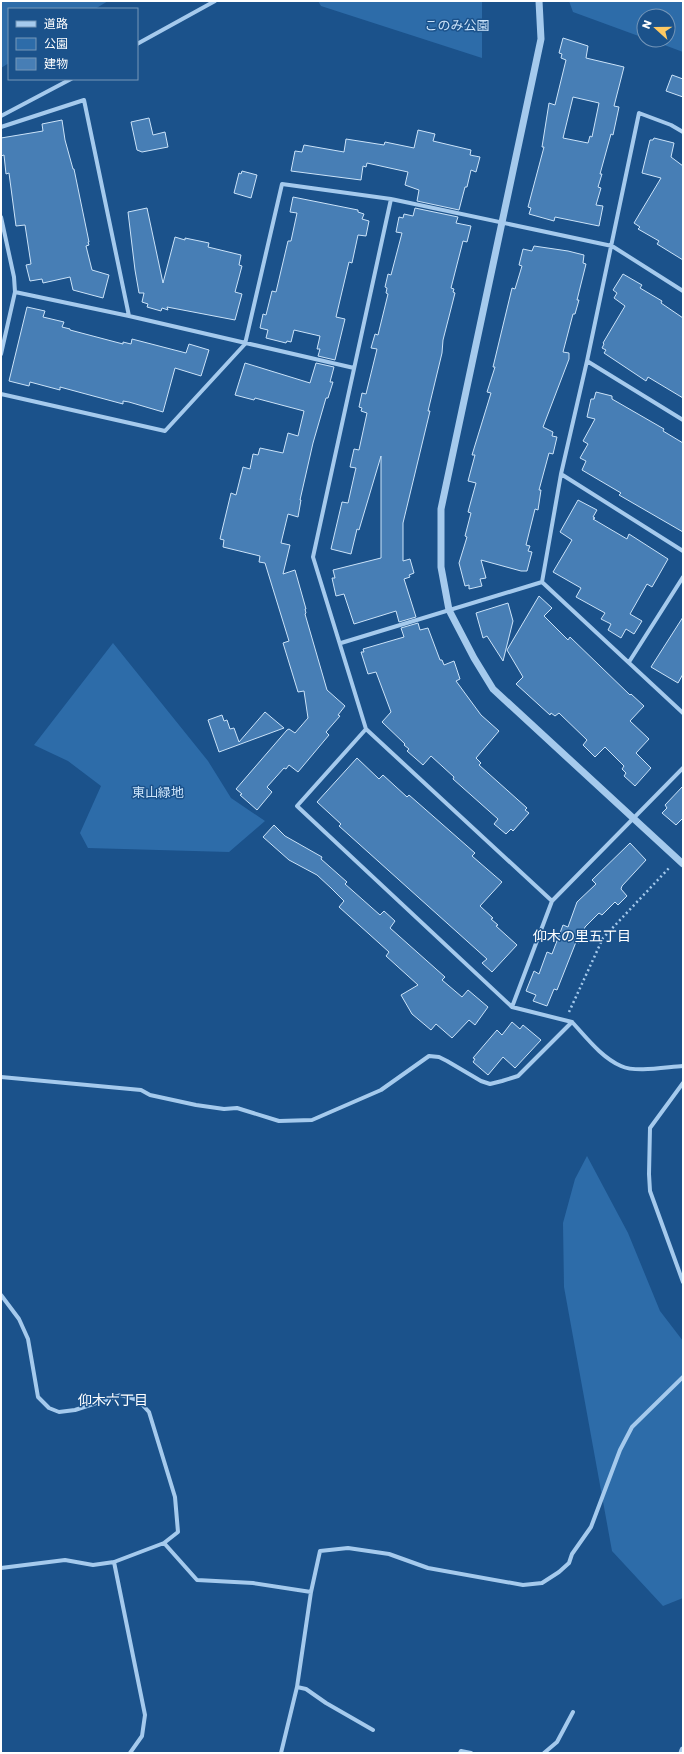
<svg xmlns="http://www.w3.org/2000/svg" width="684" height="1754" font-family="Poppins,'Noto Sans JP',sans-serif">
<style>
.green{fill:#2d6ca9}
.building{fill:#477eb5;stroke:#cbe3f9;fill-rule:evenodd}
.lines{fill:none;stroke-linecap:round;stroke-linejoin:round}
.path{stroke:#a5caed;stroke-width:2.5;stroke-dasharray:2 3;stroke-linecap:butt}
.minor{stroke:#a5caed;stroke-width:4}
.tertiary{stroke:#a5caed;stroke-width:7}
.labels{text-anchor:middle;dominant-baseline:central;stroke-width:3;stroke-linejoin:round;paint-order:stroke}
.park-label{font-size:13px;fill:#cbe3f9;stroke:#1b528b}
.neighbourhood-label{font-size:14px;fill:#fff;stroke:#1b528b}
</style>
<rect width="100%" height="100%" fill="#1b528b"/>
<path class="green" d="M 1,1 L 108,1 L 95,9 L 9,9 L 9,63 L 1,68 Z
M 318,1 L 482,1 L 482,58 L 321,6 Z
M 569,1 L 683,1 L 683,52 L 651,40 L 668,40 L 668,16 L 644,16 L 644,38 L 573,12 Z
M 113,643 L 208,761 L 231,798 L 265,821 L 229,852 L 88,848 L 80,833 L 101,786 L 68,761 L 34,745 Z
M 587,1156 L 628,1233 L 660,1311 L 683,1341 L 683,1598 L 663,1606 L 612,1551 L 564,1287 L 563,1223 L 575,1179 Z"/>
<path class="building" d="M 563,38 L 588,46 L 586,58 L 624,67 L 614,106 L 619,107 L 613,135 L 611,134 L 600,174 L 602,174 L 598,187 L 601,188 L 596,205 L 603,206 L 599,226 L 555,217 L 554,221 L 529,214 L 531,208 L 528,207 L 544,147 L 542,147 L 549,103 L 555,105 L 566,60 L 561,58 L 562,54 L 559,53 ZM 573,97 L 599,103 L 592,137 L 590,136 L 588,143 L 563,138 Z
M 672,75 L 683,79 L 683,97 L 666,91 Z
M 149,118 L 153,135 L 165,132 L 168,147 L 142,152 L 137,150 L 131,122 Z
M 62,120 L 65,140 L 73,169 L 74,169 L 89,242 L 88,242 L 89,245 L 86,246 L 92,270 L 109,275 L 103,298 L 73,290 L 70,277 L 43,283 L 42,279 L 30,281 L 26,265 L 31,264 L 25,225 L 16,226 L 9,173 L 6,174 L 4,155 L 1,156 L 1,138 L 43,131 L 42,124 Z
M 418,130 L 435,134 L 433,141 L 471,150 L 470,155 L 480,157 L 476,172 L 471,170 L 467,187 L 465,187 L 459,210 L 417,201 L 419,190 L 405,185 L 408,172 L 367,163 L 366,167 L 363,166 L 361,180 L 291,171 L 295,151 L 302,152 L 304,145 L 344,152 L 346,139 L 384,145 L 385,142 L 414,148 Z
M 654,138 L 674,143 L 671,157 L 683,166 L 683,260 L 657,244 L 659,241 L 638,229 L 640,227 L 634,223 L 661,178 L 642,173 L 650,140 L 653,140 Z
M 242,171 L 257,175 L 251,198 L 234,193 L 239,173 L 241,174 Z
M 293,197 L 358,210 L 358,212 L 364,214 L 362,219 L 369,221 L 366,236 L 358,235 L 352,263 L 349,262 L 336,317 L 345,319 L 335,360 L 318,356 L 320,349 L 317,349 L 320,336 L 294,330 L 291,342 L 287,341 L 286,343 L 266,338 L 268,330 L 260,328 L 263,314 L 266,315 L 272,291 L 276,292 L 288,241 L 291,241 L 297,213 L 290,212 Z
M 147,208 L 163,283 L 175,237 L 185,240 L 185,238 L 209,243 L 208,247 L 241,255 L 239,265 L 242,266 L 235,292 L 242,294 L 235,320 L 167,307 L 168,310 L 162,308 L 161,311 L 147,307 L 148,304 L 142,302 L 144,293 L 139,293 L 135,270 L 128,212 Z
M 415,208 L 458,217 L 456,223 L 471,226 L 467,242 L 463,241 L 451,288 L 454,289 L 453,292 L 455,293 L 443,340 L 442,353 L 428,411 L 430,411 L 403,523 L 403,561 L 410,559 L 414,573 L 409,575 L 410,577 L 404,579 L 416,617 L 399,622 L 396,611 L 354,624 L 344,594 L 336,596 L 332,578 L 335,578 L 333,570 L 381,558 L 381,456 L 359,530 L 357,529 L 351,554 L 331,549 L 342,502 L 348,503 L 355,472 L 356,468 L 350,467 L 354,449 L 359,450 L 367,413 L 361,411 L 362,408 L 359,407 L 362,393 L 366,394 L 377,349 L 371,348 L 375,334 L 378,335 L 388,294 L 386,293 L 387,288 L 385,287 L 388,274 L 391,275 L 402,233 L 396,232 L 399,217 L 403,218 L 404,214 L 413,216 Z
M 534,246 L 568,251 L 584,255 L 583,263 L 586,264 L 577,300 L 579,300 L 575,314 L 573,314 L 563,352 L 569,353 L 569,359 L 543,427 L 553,432 L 552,436 L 557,437 L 553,454 L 549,453 L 539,490 L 541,490 L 538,510 L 535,509 L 526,545 L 530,546 L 528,551 L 532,552 L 527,571 L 521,571 L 481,560 L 486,578 L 480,579 L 482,586 L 469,589 L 469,585 L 465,586 L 459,563 L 467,537 L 465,536 L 471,513 L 468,512 L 476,483 L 468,481 L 475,455 L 472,455 L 491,393 L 487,392 L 495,367 L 493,367 L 512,288 L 515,289 L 522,266 L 519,265 L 523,249 L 532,251 Z
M 623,274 L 642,285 L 640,288 L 662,301 L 661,303 L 683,318 L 683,398 L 648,377 L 646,381 L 604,353 L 606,350 L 602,348 L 604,344 L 603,343 L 625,306 L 614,298 L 617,293 L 613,290 Z
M 27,307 L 45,311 L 43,317 L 64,322 L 62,327 L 70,329 L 70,330 L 123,344 L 123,342 L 131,344 L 132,339 L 186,353 L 189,344 L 209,350 L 201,376 L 175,368 L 163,412 L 129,402 L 123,401 L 123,404 L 60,387 L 60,390 L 30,382 L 29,386 L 9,381 Z
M 245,363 L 310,383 L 316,363 L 334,367 L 330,382 L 333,382 L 328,398 L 326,398 L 313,443 L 300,500 L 301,500 L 298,517 L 288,514 L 281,543 L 290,545 L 283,574 L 295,570 L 306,609 L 305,609 L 306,613 L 305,614 L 327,690 L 345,706 L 338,715 L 340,716 L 326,732 L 329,735 L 298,772 L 289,765 L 286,769 L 284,768 L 267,787 L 272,792 L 257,810 L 240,795 L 242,794 L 236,789 L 287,730 L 289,729 L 295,733 L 308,718 L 304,691 L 298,692 L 283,643 L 289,641 L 265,563 L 259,562 L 260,556 L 223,547 L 224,540 L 220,539 L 231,493 L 236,495 L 243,467 L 250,469 L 253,454 L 258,455 L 260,448 L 283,453 L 288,433 L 298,436 L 304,411 L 255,398 L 254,400 L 235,395 Z
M 596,392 L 612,396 L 612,399 L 664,429 L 663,431 L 683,443 L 683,532 L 619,495 L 621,493 L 582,470 L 586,461 L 580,458 L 588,444 L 583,441 L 595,419 L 587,417 L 591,399 L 594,399 Z
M 578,500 L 597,510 L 593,517 L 595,518 L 593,519 L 627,539 L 629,534 L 668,559 L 652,587 L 647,584 L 630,614 L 642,621 L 634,634 L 626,629 L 621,638 L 608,630 L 611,624 L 601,619 L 605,613 L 576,597 L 581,588 L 553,572 L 572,540 L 560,532 Z
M 539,596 L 552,608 L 544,616 L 568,640 L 570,637 L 630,695 L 631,694 L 644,706 L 630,721 L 649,739 L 636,753 L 651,768 L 635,786 L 624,776 L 626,773 L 622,769 L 624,766 L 605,747 L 595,757 L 583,745 L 587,740 L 559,713 L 555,716 L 551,713 L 550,715 L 516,684 L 523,677 L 507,650 Z
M 508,603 L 513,621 L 503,661 L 487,636 L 483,638 L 476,613 Z
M 683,617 L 683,674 L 678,683 L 651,667 Z
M 418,623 L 420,630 L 428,628 L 440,660 L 442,660 L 444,665 L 454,661 L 460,679 L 456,681 L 481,715 L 499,731 L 476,758 L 481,763 L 479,765 L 527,808 L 525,810 L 529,813 L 513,831 L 511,829 L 506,834 L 494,824 L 498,819 L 453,779 L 454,777 L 431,756 L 423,765 L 407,751 L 409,749 L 404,745 L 405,744 L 382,722 L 391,712 L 376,672 L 368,674 L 361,652 L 364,652 L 363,649 L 404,637 L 401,628 Z
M 265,712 L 284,728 L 219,752 L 208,720 L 222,715 L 224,721 L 227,720 L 230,729 L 234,728 L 239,742 Z
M 357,758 L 379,779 L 383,775 L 407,797 L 409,795 L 475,853 L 472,856 L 502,882 L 480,906 L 493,918 L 491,919 L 498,925 L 496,926 L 517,945 L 492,972 L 482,963 L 487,959 L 339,826 L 341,824 L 317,802 Z
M 683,786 L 683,818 L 676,825 L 662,813 L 667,808 L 665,805 Z
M 274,825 L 285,836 L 322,857 L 321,859 L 347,882 L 345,884 L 380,915 L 384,911 L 395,921 L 390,928 L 445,977 L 442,980 L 462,997 L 468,990 L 488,1007 L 475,1025 L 469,1020 L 452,1038 L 436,1024 L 431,1030 L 412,1014 L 401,995 L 418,985 L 386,956 L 389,952 L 339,907 L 344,901 L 331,888 L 317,875 L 289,860 L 263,837 Z
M 630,843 L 646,860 L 622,886 L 621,889 L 627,896 L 618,905 L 615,902 L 602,915 L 599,913 L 585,927 L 579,943 L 576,942 L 557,990 L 554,989 L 547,1006 L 533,1001 L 536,995 L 526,991 L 534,971 L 539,974 L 547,952 L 552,954 L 563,925 L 568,927 L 577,902 L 596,884 L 592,880 Z
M 512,1022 L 520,1029 L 523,1025 L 541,1040 L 515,1068 L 503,1057 L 488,1075 L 473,1062 L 475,1059 L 473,1058 L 497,1030 L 502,1035 Z"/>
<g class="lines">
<path class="path" d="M 569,1012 L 603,938 L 670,867"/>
<path class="minor" d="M 137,44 L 215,1
M 1,116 L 71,79
M 1,127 L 84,100 L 129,316
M 391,199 L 313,557 L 366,729 L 552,901
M 1,217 L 14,277 L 15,292 L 1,354
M 15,292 L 129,316 L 354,368
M 587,361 L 683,420
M 1,394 L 165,431 L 245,344 L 282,184 L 391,199 L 612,246 L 683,291
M 561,474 L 683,551
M 542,582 L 561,474 L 587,361 L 639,113 L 671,125 L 683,132
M 542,582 L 683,713
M 341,643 L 542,582
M 629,662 L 683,577
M 366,729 L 297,806 L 512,1007 L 552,901 L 683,768
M 512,1007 L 572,1022
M 1,1077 L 141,1090 L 150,1095 L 196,1105 L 224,1109 L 237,1108 L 279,1121 L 312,1120 L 381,1090 L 429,1056 L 439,1057 L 447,1061 L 481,1081 L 490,1084 L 502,1081 L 518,1076 L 572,1022 C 587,1038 601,1057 621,1066 C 636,1073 666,1067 683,1066
M 683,1083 L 650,1128 L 649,1174 L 650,1191 L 683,1282
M 1,1295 L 19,1319 L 28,1339 L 38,1397 L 49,1408 L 59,1412 L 75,1410 L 121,1395 L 138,1400 L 149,1412 L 175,1497 L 178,1532 L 164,1543 L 114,1562 L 93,1565 L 65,1560 L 1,1568
M 164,1543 L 197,1580 L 253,1583 L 311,1592
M 114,1562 L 145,1715 L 142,1736 L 130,1753
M 297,1687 L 306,1689 L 326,1703 L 373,1730
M 281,1753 L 297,1687 L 311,1592 L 320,1551 L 348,1548 L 389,1554 L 428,1568 L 523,1585 L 542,1583 L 559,1572 L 569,1563 L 572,1554 L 591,1527 L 620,1450 L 632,1427 L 683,1377
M 460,1753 L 461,1751 L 471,1753
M 544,1753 L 557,1742 L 573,1712"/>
<path class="tertiary" d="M 539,1 L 541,39 L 441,509 L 441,567 L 449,610 L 474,658 L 493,689 L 683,864
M 682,1753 L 683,1750"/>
</g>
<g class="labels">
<g class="park-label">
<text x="457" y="25">このみ公園</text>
<text x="158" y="792">東山緑地</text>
</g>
<g class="neighbourhood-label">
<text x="582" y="936">仰木の里五丁目</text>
<text x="113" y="1400">仰木六丁目</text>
</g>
</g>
<rect width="684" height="1754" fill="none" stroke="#ffffff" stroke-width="4"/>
<rect x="8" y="8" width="130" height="72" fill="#1b528b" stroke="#7697b9"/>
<rect x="16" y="21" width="20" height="6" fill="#a5caed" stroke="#7697b9"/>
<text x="44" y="28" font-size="12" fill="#ffffff">道路</text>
<rect x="16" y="38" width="20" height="12" fill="#2d6ca9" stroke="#7697b9"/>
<text x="44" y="48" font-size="12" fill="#ffffff">公園</text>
<rect x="16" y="58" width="20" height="12" fill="#477eb5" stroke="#7697b9"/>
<text x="44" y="68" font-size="12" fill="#ffffff">建物</text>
<g transform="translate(656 28) rotate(291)"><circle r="19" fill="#1b528b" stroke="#7697b9"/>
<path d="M0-3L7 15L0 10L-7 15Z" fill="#ffc962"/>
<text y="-6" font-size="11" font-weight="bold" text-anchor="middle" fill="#ffffff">N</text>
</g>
</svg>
